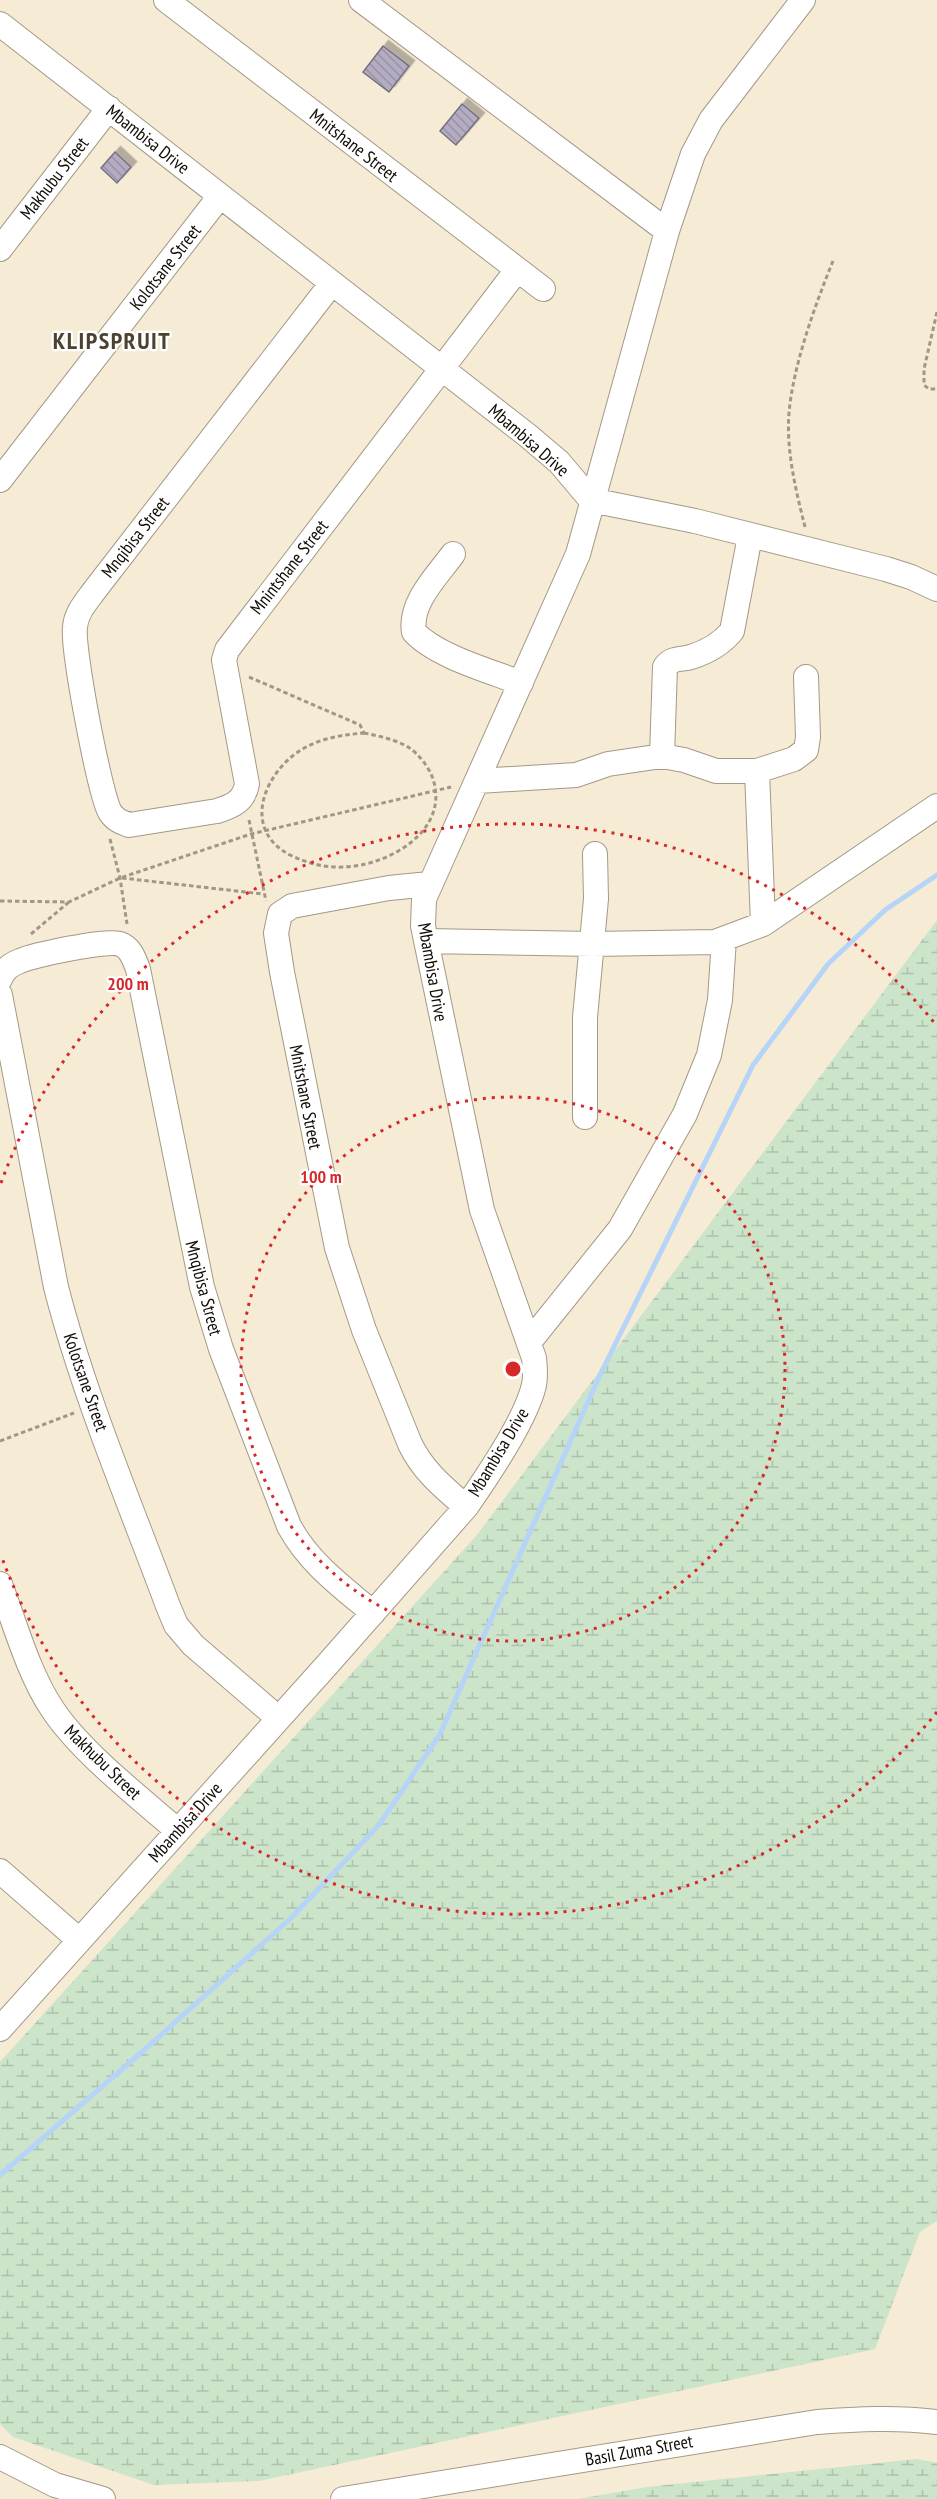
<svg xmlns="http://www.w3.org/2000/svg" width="937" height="2499" font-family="'PT Sans Narrow',sans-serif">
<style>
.wetland{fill:url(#wetland-marsh)}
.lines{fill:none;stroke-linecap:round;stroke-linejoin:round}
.stream{stroke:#b6d4f7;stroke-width:5}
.building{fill:url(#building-back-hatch);stroke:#766f83;stroke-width:1.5;filter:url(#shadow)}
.minor-casing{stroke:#a49985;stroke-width:26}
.path{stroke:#a09787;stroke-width:3;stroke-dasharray:4.5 3;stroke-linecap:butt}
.minor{stroke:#fff;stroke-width:24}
.ring{fill:none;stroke:#d62828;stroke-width:3;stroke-dasharray:3 6}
.labels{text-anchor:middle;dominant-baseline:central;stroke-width:4.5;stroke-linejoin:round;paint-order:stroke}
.street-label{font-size:18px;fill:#100c05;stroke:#fff}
.district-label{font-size:24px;font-weight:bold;letter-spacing:1.5px;fill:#4b4230;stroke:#fff}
.centre{fill:#d62828;stroke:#fff;stroke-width:3}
.ring-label{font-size:18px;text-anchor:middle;font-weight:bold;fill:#d62828;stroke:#fff;stroke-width:4.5;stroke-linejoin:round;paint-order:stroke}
</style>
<defs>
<pattern id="wetland-marsh" width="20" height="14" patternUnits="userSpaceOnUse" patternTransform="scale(1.5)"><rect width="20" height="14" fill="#cbe4ca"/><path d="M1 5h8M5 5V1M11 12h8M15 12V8" fill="none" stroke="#adc2ac"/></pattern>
<pattern id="building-back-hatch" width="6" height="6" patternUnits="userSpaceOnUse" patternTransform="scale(1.5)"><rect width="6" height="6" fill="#b4acc2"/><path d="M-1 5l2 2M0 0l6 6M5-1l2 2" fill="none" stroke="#9a93a5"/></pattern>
<filter id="shadow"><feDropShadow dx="5.5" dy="-5.5" stdDeviation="0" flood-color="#0004"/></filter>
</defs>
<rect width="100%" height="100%" fill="#f6ebd5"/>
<path class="wetland" d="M 937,920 L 937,2221 L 920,2232 L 875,2349 L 259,2481 L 154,2485 L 13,2437 L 0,2424 L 0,2062 L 477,1535 Z
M 917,2459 L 937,2463 L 937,2499 L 578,2499 L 647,2487 Z"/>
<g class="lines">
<path class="stream" d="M 0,2175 L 143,2051 L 290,1919 L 379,1825 L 440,1734 L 599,1377 L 753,1065 L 828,964 L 885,910 L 937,875"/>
</g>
<path class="building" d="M 383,46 L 409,66 L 389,92 L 363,72 Z
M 462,104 L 479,118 L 456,145 L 440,131 Z
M 115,152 L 131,167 L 117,183 L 101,168 Z"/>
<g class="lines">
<g class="minor-casing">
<path id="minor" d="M 166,0 L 543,289
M 361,0 L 667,231
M 0,24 L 527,435 L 559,462 L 591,500
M 0,249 L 109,108
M 332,283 L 94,591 C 86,602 76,613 75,627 C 72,649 100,795 110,812 C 115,820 121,822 129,825 L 217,811 C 233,806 244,801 247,784 L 224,660 L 227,650 L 517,270
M 0,480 L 220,196
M 591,500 L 695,521 L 886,569 L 911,577 L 937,589
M 750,536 L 732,631 C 722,643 707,652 691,657 C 681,660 672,657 665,667 L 662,756 L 684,760 L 716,771 L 757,771 L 794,759 L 806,750 L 808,737 L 806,677
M 453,554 C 437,576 409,603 414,632 C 436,656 490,671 521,683
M 757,771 L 763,924
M 478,781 L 576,775 L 608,764 L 662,756
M 429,884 L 389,888 L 292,906 L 280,914 L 276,933 L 282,972 L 337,1248 L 364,1330 L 410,1444 C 423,1471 443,1487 466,1507
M 426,941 L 592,944 L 715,942 L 763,924 L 937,806
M 0,979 C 3,971 11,964 20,961 C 34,955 108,939 120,944 C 131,948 134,959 138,969 L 202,1287 L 221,1349 L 289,1526 C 309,1563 341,1586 373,1613
M 0,995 L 56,1287 C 84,1396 129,1501 168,1606 L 176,1625 L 193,1645 L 278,1718
M 585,1117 L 585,1017 L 596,899 L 595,854
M 530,1341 L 620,1229 L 685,1114 L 709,1055 L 720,1000 L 724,939
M 0,1584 C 15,1624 29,1675 53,1710 C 81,1752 139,1797 178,1831
M 0,1871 L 79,1940
M 0,2029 L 326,1666 L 466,1507 C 487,1477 526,1420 534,1385 C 536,1376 535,1368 534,1358 L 482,1210 L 423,926 L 424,899 L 578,554 L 667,231 L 693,154 L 711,120 L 803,0
M 0,2457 L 55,2485 L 103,2499
M 343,2499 L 817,2422 C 857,2419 897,2417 937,2422"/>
</g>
<path class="path" d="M 937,312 L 924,369 L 924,385 L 929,389 L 937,389
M 805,527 C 796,491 786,451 789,413 C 793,366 815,305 833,261
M 249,677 L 360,725 L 364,733
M 364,733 C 379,736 394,739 408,747 C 418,753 429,767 433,779 C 450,831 388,866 343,867 C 324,868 307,863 290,855 C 244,831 261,780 295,754 C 315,739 340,735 364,733 Z
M 249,820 L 266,901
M 110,839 L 120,878 L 127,924
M 122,878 L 263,894
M 0,901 L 69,902 L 120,878 L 251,834 L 451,787
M 31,934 L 69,902
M 0,1441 L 74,1413"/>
<use href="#minor" class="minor"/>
</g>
<g class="ring">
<circle cx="513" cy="1369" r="272"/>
<path d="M937 1712A545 545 0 0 1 1 1555M1 1183A545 545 0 0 1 937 1026"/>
</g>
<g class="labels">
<g class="street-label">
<text transform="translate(148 139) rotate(38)">Mbambisa Drive</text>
<text transform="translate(354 145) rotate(38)">Mnitshane Street</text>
<text transform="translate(54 178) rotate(-52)">Makhubu Street</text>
<text transform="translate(165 267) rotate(-52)">Kolotsane Street</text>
<text transform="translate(529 440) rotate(41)">Mbambisa Drive</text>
<text transform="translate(135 537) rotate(-52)">Mnqibisa Street</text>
<text transform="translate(289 567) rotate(-52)">Mnintshane Street</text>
<text transform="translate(433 972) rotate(80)">Mbambisa Drive</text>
<text transform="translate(306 1097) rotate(79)">Mnitshane Street</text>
<text transform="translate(204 1288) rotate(75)">Mnqibisa Street</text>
<text transform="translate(86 1382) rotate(71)">Kolotsane Street</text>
<text transform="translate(498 1452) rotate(-59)">Mbambisa Drive</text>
<text transform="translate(103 1762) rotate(44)">Makhubu Street</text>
<text transform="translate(185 1822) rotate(-48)">Mbambisa Drive</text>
<text transform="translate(639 2450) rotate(-10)">Basil Zuma Street</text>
</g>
<g class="district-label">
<text x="112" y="340">KLIPSPRUIT</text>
</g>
</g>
<circle cx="513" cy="1369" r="9" class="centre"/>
<g class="ring-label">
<text x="128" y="990">200 m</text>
<text x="321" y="1183">100 m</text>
</g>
</svg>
